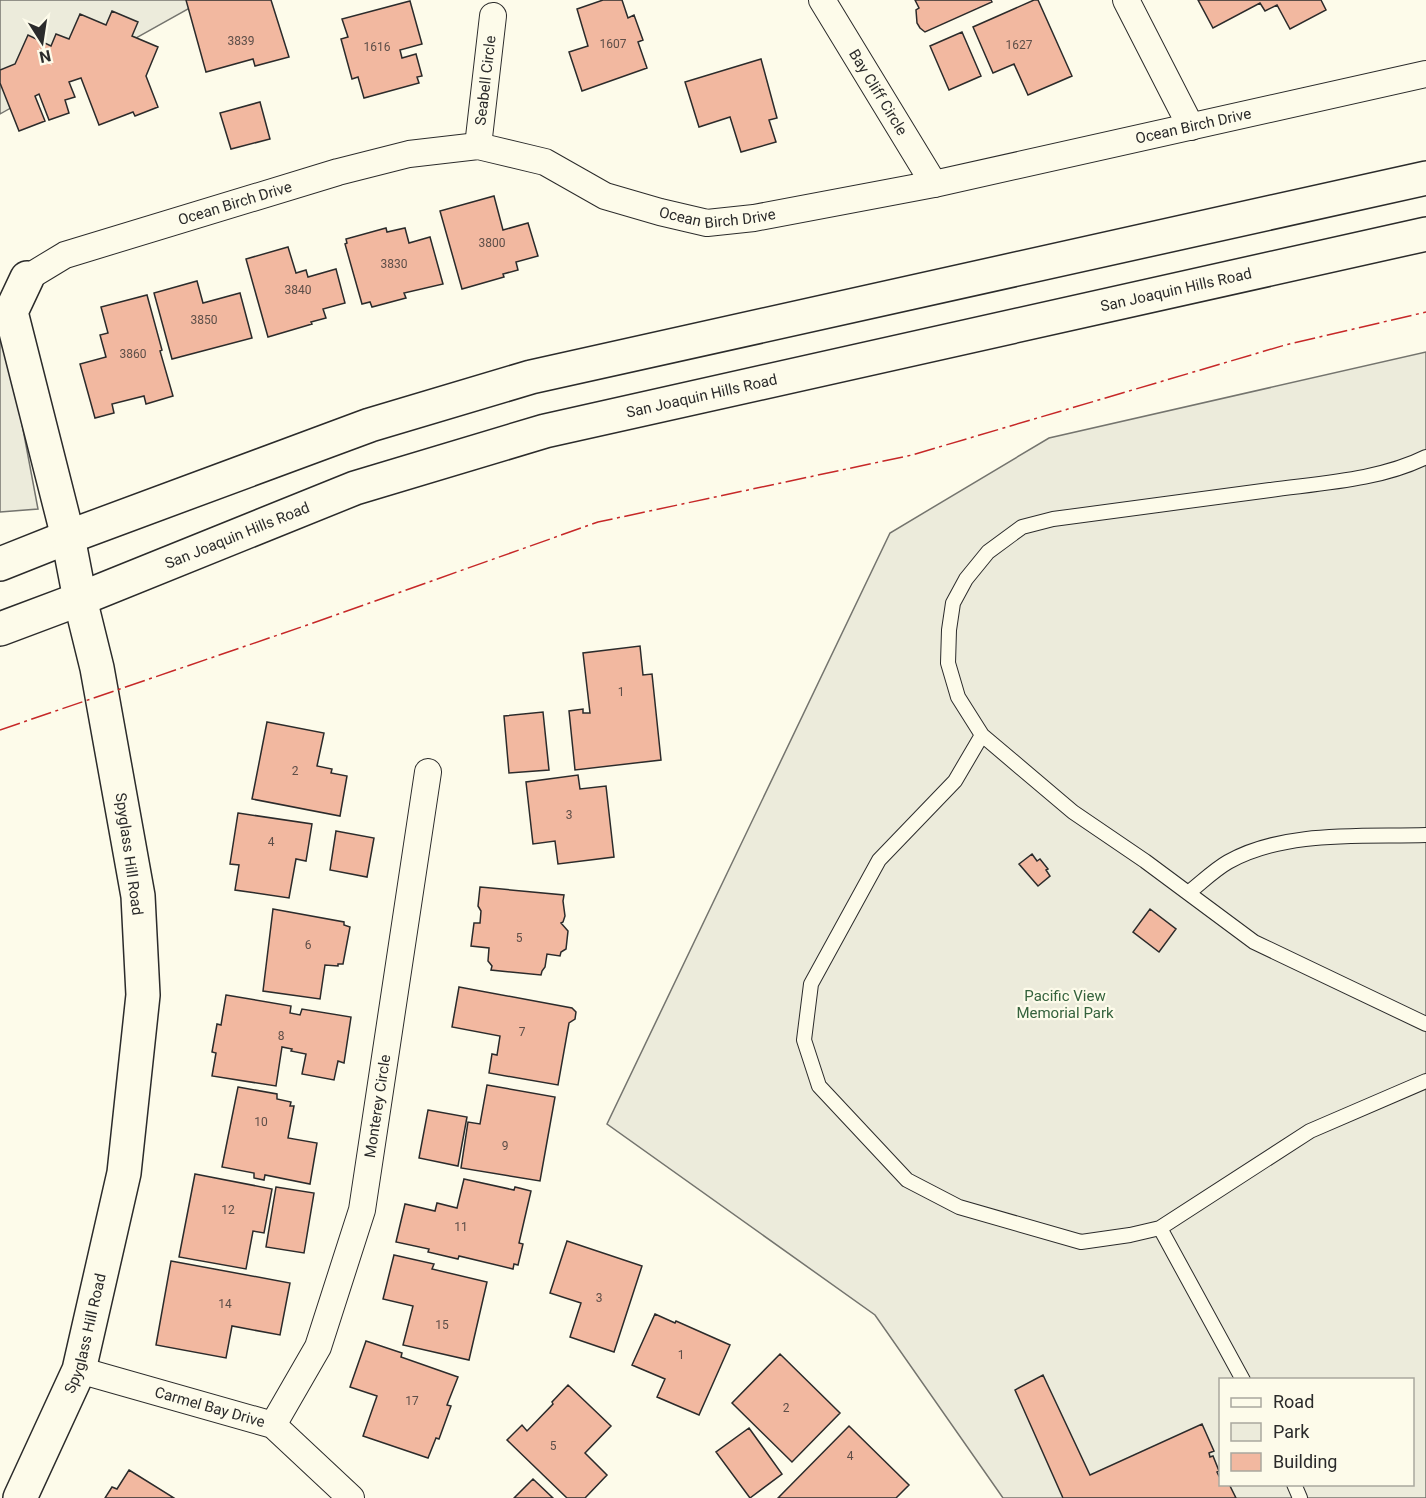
<svg xmlns="http://www.w3.org/2000/svg" width="1426" height="1498" font-family="Roboto,sans-serif">
<style>
.green{fill:#ecebdb;stroke:#74746e;stroke-width:1.5;fill-rule:evenodd}
.building{fill:#f2b8a0;stroke:#2b2b2b;stroke-width:1.5}
.lines{fill:none;stroke-linecap:round;stroke-linejoin:round}
.lane-casing{stroke:#2b2b2b;stroke-width:16}
.street-casing{stroke:#2b2b2b;stroke-width:28}
.secondary-casing{stroke:#2b2b2b;stroke-width:36}
.lane{stroke:#fdfbea;stroke-width:14}
.street{stroke:#fdfbea;stroke-width:26}
.secondary{stroke:#fdfbea;stroke-width:33}
.power{stroke:#c62828;stroke-width:1.5;stroke-dasharray:21 4.5 3 4.5;stroke-linecap:butt}
.labels{text-anchor:middle;dominant-baseline:central;stroke-width:4.5;stroke-linejoin:round;paint-order:stroke}
.number-label{font-size:12px;fill:#5d4e48}
.street-label{font-size:15px;fill:#2b2b2b;stroke:#fdfbea}
.park-label{font-size:15px;fill:#34623c;stroke:#fdfbea}
</style>
<rect width="100%" height="100%" fill="#fdfbea"/>
<path class="green" d="M 0,0 L 204,0 L 0,114 Z
M 0,307 L 38,509 L 0,512 Z
M 1426,352 L 1426,1498 L 1003,1498 L 875,1315 L 607,1124 L 890,533 L 1049,438 ZM 1220,1380 L 1412,1380 L 1412,1484 L 1220,1484 Z"/>
<path class="building" d="M 186,0 L 271,0 L 289,57 L 255,66 L 253,59 L 206,72 Z
M 603,0 L 622,0 L 628,18 L 634,15 L 643,40 L 638,42 L 647,68 L 582,91 L 569,52 L 588,46 L 577,9 Z
M 915,0 L 991,0 L 992,2 L 925,32 L 920,28 L 917,23 L 916,10 L 919,8 Z
M 1034,0 L 1038,0 L 1072,76 L 1028,95 L 1014,64 L 993,73 L 973,27 Z
M 1198,0 L 1321,0 L 1326,10 L 1290,29 L 1277,5 L 1265,11 L 1260,3 L 1213,28 Z
M 410,1 L 422,44 L 400,50 L 402,58 L 416,54 L 422,76 L 417,77 L 419,83 L 364,98 L 358,77 L 352,79 L 341,39 L 348,37 L 342,19 Z
M 112,11 L 138,22 L 132,36 L 158,47 L 146,76 L 158,107 L 135,116 L 133,112 L 99,125 L 81,78 L 69,82 L 75,97 L 65,100 L 69,113 L 49,120 L 39,94 L 35,96 L 45,121 L 19,131 L 0,83 L 0,70 L 15,64 L 28,35 L 51,46 L 56,34 L 69,39 L 80,14 L 106,25 Z
M 962,32 L 981,76 L 949,90 L 930,46 Z
M 761,59 L 777,118 L 769,120 L 776,142 L 741,152 L 730,117 L 699,127 L 685,82 Z
M 260,102 L 270,139 L 231,149 L 220,113 Z
M 494,196 L 503,230 L 528,223 L 538,256 L 516,262 L 518,270 L 503,274 L 504,277 L 462,289 L 440,211 Z
M 386,228 L 387,232 L 405,228 L 409,243 L 430,237 L 443,284 L 404,293 L 406,298 L 372,307 L 370,302 L 362,304 L 345,244 L 347,243 L 346,239 Z
M 288,247 L 296,273 L 306,270 L 308,277 L 336,269 L 345,303 L 323,309 L 326,318 L 311,322 L 312,324 L 268,337 L 246,259 Z
M 197,281 L 203,303 L 240,293 L 252,338 L 172,359 L 154,293 Z
M 147,295 L 162,350 L 160,351 L 173,396 L 146,404 L 144,396 L 112,404 L 114,413 L 95,418 L 80,364 L 106,357 L 100,335 L 108,333 L 101,307 Z
M 640,646 L 643,675 L 652,674 L 661,760 L 575,770 L 569,711 L 583,709 L 583,713 L 590,713 L 583,653 Z
M 543,712 L 549,770 L 509,773 L 504,716 Z
M 267,722 L 324,733 L 317,766 L 332,769 L 331,773 L 347,776 L 340,816 L 252,799 Z
M 578,775 L 580,789 L 606,786 L 614,857 L 558,864 L 555,841 L 533,844 L 526,782 Z
M 238,813 L 312,824 L 306,861 L 296,859 L 289,898 L 235,890 L 239,865 L 230,864 Z
M 336,831 L 374,838 L 367,877 L 330,870 Z
M 1032,854 L 1037,861 L 1040,859 L 1048,869 L 1046,870 L 1050,876 L 1038,886 L 1019,864 Z
M 480,887 L 564,895 L 563,901 L 565,916 L 563,922 L 561,923 L 568,931 L 566,949 L 561,952 L 560,956 L 547,954 L 545,967 L 542,971 L 541,975 L 491,970 L 492,966 L 488,961 L 489,948 L 471,946 L 474,923 L 480,923 L 481,911 L 478,906 Z
M 273,909 L 344,922 L 344,925 L 350,927 L 343,964 L 338,964 L 338,966 L 325,965 L 320,999 L 263,991 Z
M 1150,909 L 1176,929 L 1159,952 L 1133,932 Z
M 459,987 L 572,1008 L 576,1012 L 575,1019 L 569,1023 L 558,1085 L 489,1073 L 492,1054 L 497,1055 L 500,1036 L 452,1027 Z
M 226,995 L 291,1006 L 290,1013 L 300,1015 L 302,1009 L 351,1017 L 344,1063 L 338,1061 L 334,1080 L 302,1074 L 306,1054 L 291,1051 L 292,1049 L 282,1047 L 276,1086 L 212,1076 L 216,1053 L 212,1052 L 217,1024 L 221,1025 Z
M 487,1085 L 555,1097 L 540,1181 L 461,1168 L 468,1122 L 480,1124 Z
M 238,1087 L 277,1094 L 277,1099 L 291,1102 L 290,1106 L 294,1106 L 288,1138 L 317,1143 L 310,1184 L 265,1175 L 264,1180 L 254,1178 L 254,1173 L 222,1167 Z
M 428,1110 L 467,1117 L 458,1166 L 419,1158 Z
M 195,1174 L 272,1189 L 264,1233 L 253,1231 L 246,1269 L 179,1257 Z
M 464,1179 L 514,1190 L 515,1187 L 531,1191 L 519,1243 L 523,1244 L 518,1265 L 514,1264 L 513,1269 L 459,1256 L 458,1259 L 428,1252 L 429,1249 L 396,1242 L 405,1204 L 435,1211 L 437,1203 L 457,1208 Z
M 276,1187 L 314,1193 L 304,1253 L 266,1247 Z
M 567,1241 L 642,1266 L 614,1352 L 570,1337 L 581,1303 L 550,1293 Z
M 394,1255 L 434,1264 L 432,1269 L 487,1282 L 469,1360 L 403,1345 L 413,1306 L 383,1299 Z
M 171,1261 L 290,1283 L 280,1335 L 232,1326 L 226,1358 L 156,1345 Z
M 655,1314 L 675,1323 L 676,1321 L 730,1345 L 699,1415 L 657,1397 L 665,1379 L 632,1365 Z
M 366,1341 L 402,1353 L 401,1357 L 458,1377 L 447,1405 L 451,1406 L 439,1439 L 436,1438 L 428,1458 L 363,1436 L 377,1396 L 350,1387 Z
M 780,1354 L 840,1413 L 792,1462 L 732,1403 Z
M 1043,1375 L 1090,1475 L 1202,1424 L 1214,1451 L 1209,1453 L 1210,1457 L 1213,1456 L 1219,1471 L 1217,1472 L 1219,1476 L 1220,1475 L 1220,1484 L 1229,1484 L 1236,1498 L 1063,1498 L 1015,1390 Z
M 568,1385 L 611,1426 L 585,1453 L 607,1475 L 585,1498 L 567,1498 L 507,1440 L 522,1425 L 527,1431 L 553,1404 L 552,1402 Z
M 849,1426 L 909,1485 L 896,1498 L 778,1498 Z
M 749,1428 L 782,1474 L 750,1498 L 716,1452 Z
M 129,1470 L 174,1498 L 105,1498 L 112,1487 L 117,1489 Z
M 533,1479 L 553,1498 L 514,1498 Z"/>
<g class="lines">
<g class="lane-casing">
<path id="lane" d="M 1426,457 C 1380,480 1321,483 1270,490 C 1198,500 1125,509 1053,519 L 1022,527 L 988,552 L 966,579 L 953,603 L 949,630 L 948,663 L 958,697 L 982,735 L 1073,812 L 1145,861 L 1254,942 L 1426,1024
M 982,735 L 955,781 L 879,860 L 811,984 L 804,1040 L 819,1086 L 907,1180 L 959,1207 L 1081,1242 L 1130,1235 L 1160,1228 L 1310,1131 L 1426,1081
M 1188,893 C 1201,883 1214,870 1228,862 C 1285,830 1362,837 1426,835
M 1160,1228 L 1243,1380
M 1294,1484 L 1300,1498"/>
</g>
<g class="street-casing">
<g id="street">
<path id="s1" d="M 822,0 L 934,184"/>
<path d="M 1126,0 L 1191,127"/>
<path id="s2" d="M 478,146 L 493,16"/>
<path id="s3" d="M 27,278 L 65,255 L 338,172 L 409,154 L 478,146 L 545,162 L 605,196 L 660,212 L 707,223 L 754,218 L 934,184 L 1426,74"/>
<path id="s4" d="M 79,1370 L 273,1425 L 351,1498"/>
<path id="s5" d="M 273,1425 L 318,1347 L 362,1210 L 428,772"/>
</g>
</g>
<g class="secondary-casing">
<g id="secondary">
<path d="M 0,564 L 68,537 L 370,425 L 531,377 L 1426,178"/>
<path id="s6" d="M 0,629 L 80,599 L 355,488 L 545,431 L 1426,234"/>
<path id="s7" d="M 20,1498 L 79,1370 L 124,1173 L 143,995 L 138,896 L 97,668 L 80,599 L 68,537 L 11,312 L 27,278"/>
</g>
</g>
<use href="#lane" class="lane"/>
<use href="#street" class="street"/>
<use href="#secondary" class="secondary"/>
<path class="power" d="M 0,730 L 313,623 L 598,522 L 912,455 L 1285,345 L 1426,312"/>
</g>
<g class="labels">
<g class="number-label">
<text x="241" y="41">3839</text>
<text x="613" y="44">1607</text>
<text x="1019" y="45">1627</text>
<text x="377" y="47">1616</text>
<text x="492" y="243">3800</text>
<text x="394" y="264">3830</text>
<text x="298" y="290">3840</text>
<text x="204" y="320">3850</text>
<text x="133" y="354">3860</text>
<text x="621" y="692">1</text>
<text x="295" y="771">2</text>
<text x="569" y="815">3</text>
<text x="271" y="842">4</text>
<text x="519" y="938">5</text>
<text x="308" y="945">6</text>
<text x="522" y="1032">7</text>
<text x="281" y="1036">8</text>
<text x="261" y="1122">10</text>
<text x="505" y="1146">9</text>
<text x="228" y="1210">12</text>
<text x="461" y="1227">11</text>
<text x="599" y="1298">3</text>
<text x="225" y="1304">14</text>
<text x="442" y="1325">15</text>
<text x="681" y="1355">1</text>
<text x="412" y="1401">17</text>
<text x="786" y="1408">2</text>
<text x="553" y="1446">5</text>
<text x="850" y="1456">4</text>
</g>
<g class="street-label">
<text stroke="none"><textPath href="#s2" startOffset="66">Seabell Circle</textPath></text>
<text stroke="none"><textPath href="#s1" startOffset="108">Bay Cliff Circle</textPath></text>
<text stroke="none"><textPath href="#s3" startOffset="1212">Ocean Birch Drive</textPath></text>
<text stroke="none"><textPath href="#s3" startOffset="222">Ocean Birch Drive</textPath></text>
<text stroke="none"><textPath href="#s3" startOffset="726">Ocean Birch Drive</textPath></text>
<text stroke="none"><textPath href="#s6" startOffset="1227">San Joaquin Hills Road</textPath></text>
<text stroke="none"><textPath href="#s6" startOffset="741">San Joaquin Hills Road</textPath></text>
<text stroke="none"><textPath href="#s6" startOffset="255">San Joaquin Hills Road</textPath></text>
<text transform="translate(129 854) rotate(82)">Spyglass Hill Road</text>
<text stroke="none"><textPath href="#s5" startOffset="339">Monterey Circle</textPath></text>
<text stroke="none"><textPath href="#s7" startOffset="178">Spyglass Hill Road</textPath></text>
<text stroke="none"><textPath href="#s4" startOffset="136">Carmel Bay Drive</textPath></text>
</g>
<g class="park-label">
<text x="1065" y="996">Pacific View<tspan x="1065" dy="17">Memorial Park</tspan></text>
</g>
</g>
<rect x="1219" y="1378" width="195" height="108" fill="#fdfbea" stroke="#a9a89e" stroke-width="1.5"/>
<rect x="1231" y="1398" width="30" height="9" fill="#fdfbea" stroke="#a9a89e" stroke-width="1.5"/>
<text x="1273" y="1408" font-size="18" fill="#2b2b2b">Road</text>
<rect x="1231" y="1423" width="30" height="18" fill="#ecebdb" stroke="#a9a89e" stroke-width="1.5"/>
<text x="1273" y="1438" font-size="18" fill="#2b2b2b">Park</text>
<rect x="1231" y="1453" width="30" height="18" fill="#f2b8a0" stroke="#a9a89e" stroke-width="1.5"/>
<text x="1273" y="1468" font-size="18" fill="#2b2b2b">Building</text>
<g transform="translate(42 42) rotate(168)" stroke="#fdfbea" stroke-width="4.5" paint-order="stroke">
<path d="M0-4.5L10 22L0 15L-10 22Z" fill="#2b2b2b"/>
<text y="-9" font-size="16" font-weight="bold" text-anchor="middle" fill="#2b2b2b">N</text>
</g>
</svg>
